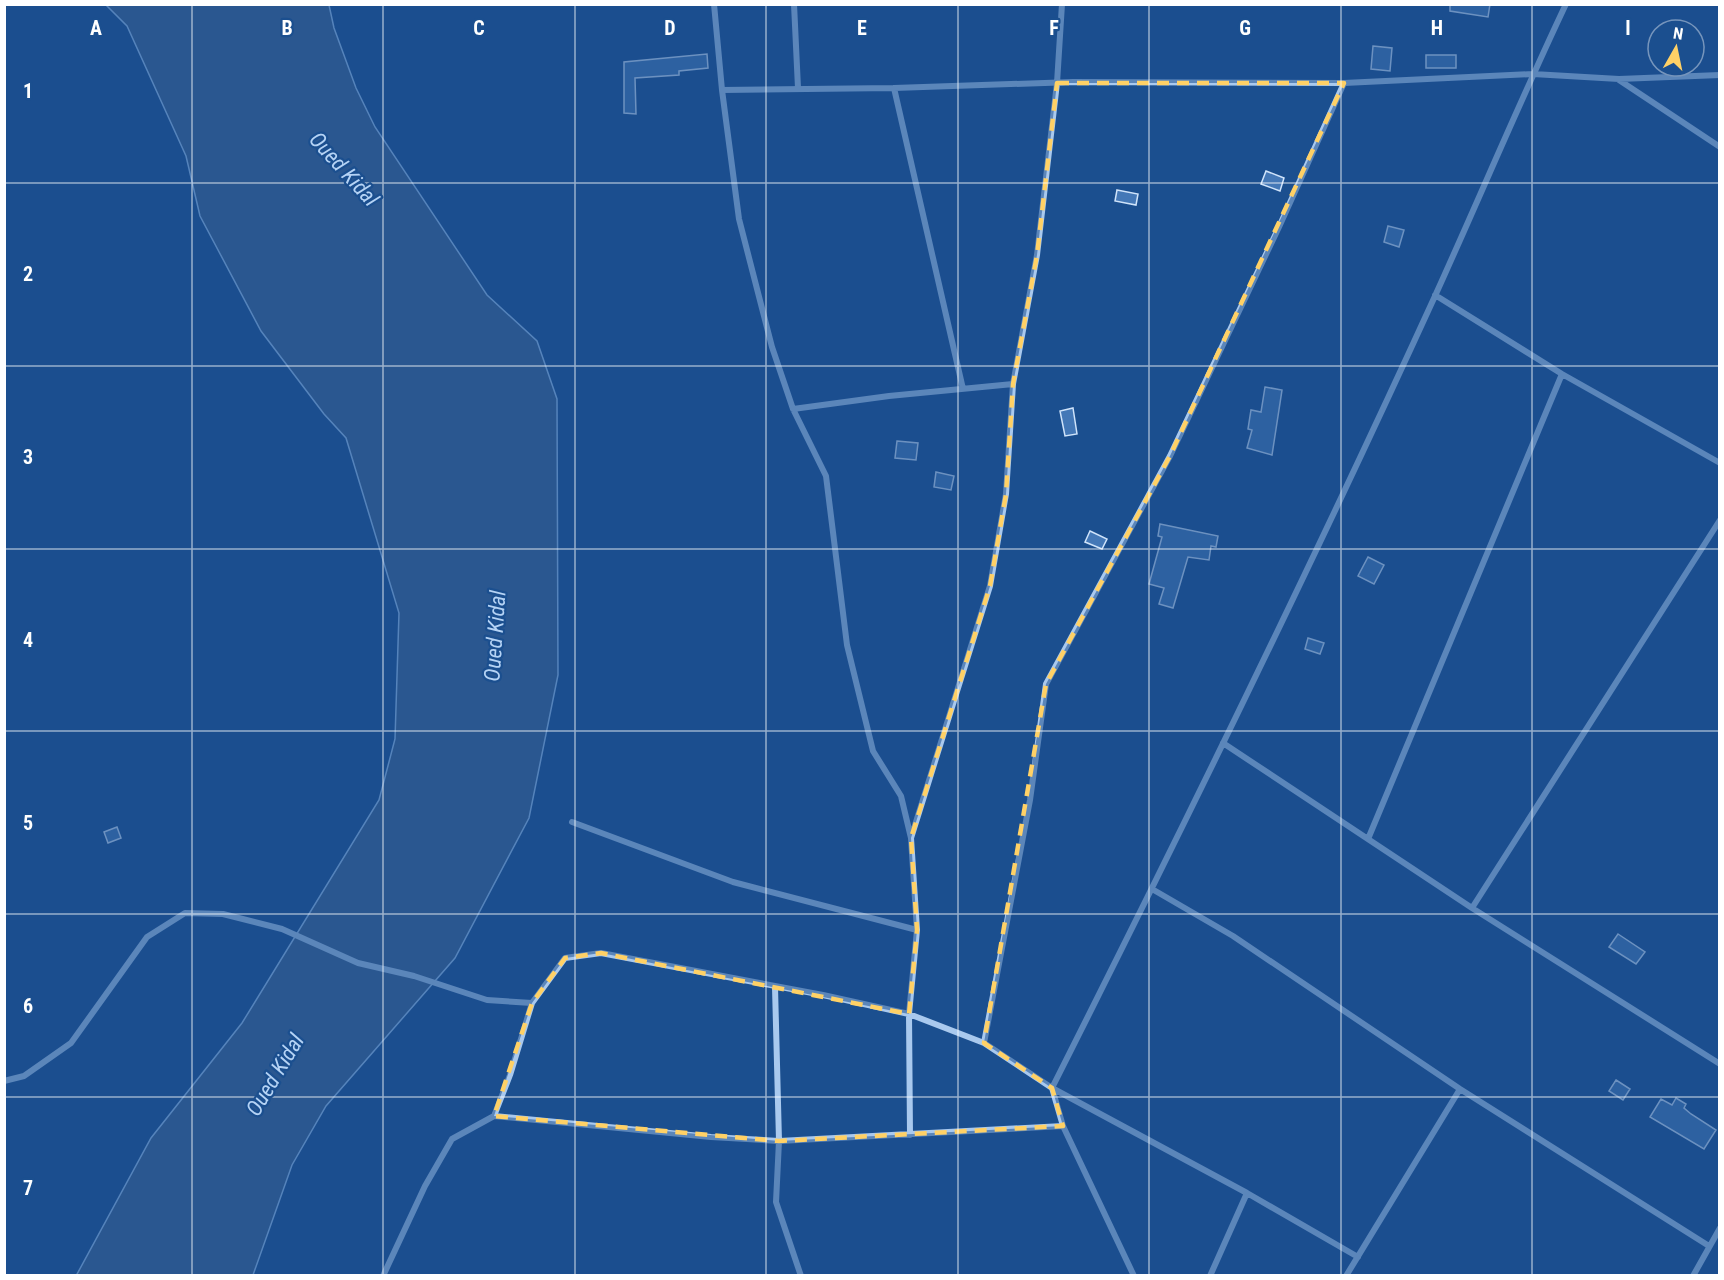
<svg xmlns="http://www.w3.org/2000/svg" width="1724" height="1280" font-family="'Roboto Condensed',sans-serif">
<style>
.water{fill:#3c6290;stroke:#9cc4f0;stroke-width:1.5}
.building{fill:#4478b7;stroke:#cfe3fa;stroke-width:1.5}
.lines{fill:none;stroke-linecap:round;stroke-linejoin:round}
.street{stroke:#a9c9ee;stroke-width:6}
.marked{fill:none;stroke:#ffd166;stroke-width:4.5;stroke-dasharray:12 8;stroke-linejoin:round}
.grid{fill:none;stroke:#fff;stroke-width:1.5;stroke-opacity:0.55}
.labels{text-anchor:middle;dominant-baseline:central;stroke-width:4.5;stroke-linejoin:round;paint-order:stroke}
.water-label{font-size:22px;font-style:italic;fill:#b5d3f5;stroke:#1b4f8f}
.grid-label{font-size:20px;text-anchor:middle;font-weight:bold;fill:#fff;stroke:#1b4f8f;stroke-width:4.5;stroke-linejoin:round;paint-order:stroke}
</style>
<rect width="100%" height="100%" fill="#1b4f8f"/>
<path class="water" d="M 106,5 L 329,5 L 334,28 L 356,88 L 375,127 L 487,295 L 537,341 L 557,399 L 558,675 L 529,818 L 455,958 L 326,1106 L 292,1165 L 253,1275 L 76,1276 L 151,1138 L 242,1023 L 379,800 L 395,739 L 399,613 L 346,438 L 324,414 L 261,331 L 200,216 L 186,156 L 127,26 Z"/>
<path class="building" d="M 1450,4 L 1490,4 L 1488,17 L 1450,11 Z
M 1373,46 L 1392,48 L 1390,71 L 1371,69 Z
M 707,54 L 708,68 L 679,71 L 679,75 L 635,78 L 636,114 L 624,113 L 624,62 Z
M 1426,55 L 1456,55 L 1456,68 L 1426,68 Z
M 1266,171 L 1284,178 L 1280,191 L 1261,184 Z
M 1117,190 L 1138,194 L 1136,205 L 1115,201 Z
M 1388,226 L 1404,230 L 1399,247 L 1384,242 Z
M 1265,387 L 1282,390 L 1272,455 L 1247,448 L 1252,430 L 1248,429 L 1251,410 L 1261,412 Z
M 1073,408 L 1077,434 L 1065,436 L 1060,411 Z
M 897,441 L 918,443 L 916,460 L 895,458 Z
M 936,472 L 954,476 L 951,490 L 934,487 Z
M 1160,524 L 1218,536 L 1216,547 L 1211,546 L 1209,560 L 1188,557 L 1173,608 L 1159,604 L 1164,588 L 1149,584 L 1162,537 L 1158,536 Z
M 1090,531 L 1107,539 L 1102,549 L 1085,542 Z
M 1368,557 L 1384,565 L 1374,584 L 1358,576 Z
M 1308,638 L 1324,643 L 1320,654 L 1305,649 Z
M 117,827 L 121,838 L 108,843 L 104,832 Z
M 1618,934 L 1645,952 L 1636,964 L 1609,947 Z
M 1616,1080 L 1630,1089 L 1623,1100 L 1609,1091 Z
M 1676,1098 L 1686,1104 L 1684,1108 L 1691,1114 L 1716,1130 L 1704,1149 L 1650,1117 L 1661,1099 L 1672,1105 Z"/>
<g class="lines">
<path class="street" d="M 714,4 L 722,90 L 739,219 L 772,347 L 793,409 L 826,476 L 847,645 L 873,751 L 901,796 L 911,838 L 917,930 L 909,1014 L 910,1135
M 794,4 L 798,88
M 1619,80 L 1720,147
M 894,88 L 963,389
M 722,90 L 894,88 L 1073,82 L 1344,83 L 1533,74 L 1619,79 L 1720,75
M 1435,295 L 1562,374 L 1720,463
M 793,409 L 889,396 L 1013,384
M 1223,743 L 1472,908 L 1720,1064
M 572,822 L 733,882 L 917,930
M 911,838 L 990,586 L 1006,494 L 1013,384 L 1037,255 L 1057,83 L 1062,4
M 1368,839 L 1562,374
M 1152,889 L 1233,936 L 1460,1089 L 1709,1246
M 1472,908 L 1720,520
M 775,987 L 779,1141 L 776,1202 L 801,1276
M 984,1043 L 1030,800 L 1046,684 L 1170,456 L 1279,227 L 1344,83
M 4,1081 L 24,1076 L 71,1043 L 147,937 L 185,913 L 223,914 L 282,929 L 358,963 L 414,976 L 487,1000 L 532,1003
M 494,1116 L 510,1075 L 532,1003 L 565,958 L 601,953 L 823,995 L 909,1014 L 984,1043 L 1052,1088 L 1063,1126 L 1134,1276
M 1358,1257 L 1247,1193 L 1052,1088 C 1184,826 1313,563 1435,296 C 1479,199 1520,101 1566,4
M 383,1276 L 425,1186 L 452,1139 L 494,1116 L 711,1137 L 779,1141 L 1063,1126
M 1210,1276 L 1247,1193
M 1346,1276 L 1460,1089
M 1693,1276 L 1720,1228"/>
</g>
<path d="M0 0H1724V1280H0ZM 1057,83 L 1344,83 L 1170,456 L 1046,684 L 984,1043 L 1052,1088 L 1063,1126 L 779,1141 L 494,1116 L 532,1003 L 565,958 L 601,953 L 909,1014 L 917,930 L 911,838 L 990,586 L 1006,494 L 1013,384 L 1037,255 Z" fill="#1b4f8f" fill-opacity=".55" fill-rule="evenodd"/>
<path class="marked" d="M 1057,83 L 1344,83 L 1170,456 L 1046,684 L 984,1043 L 1052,1088 L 1063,1126 L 779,1141 L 494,1116 L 532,1003 L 565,958 L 601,953 L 909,1014 L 917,930 L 911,838 L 990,586 L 1006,494 L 1013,384 L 1037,255 Z"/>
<path class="grid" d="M 192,4 L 192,1276M 383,4 L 383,1276M 575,4 L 575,1276M 766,4 L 766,1276M 958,4 L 958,1276M 1149,4 L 1149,1276M 1341,4 L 1341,1276M 1532,4 L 1532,1276M 4,183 L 1720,183M 4,366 L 1720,366M 4,549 L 1720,549M 4,731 L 1720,731M 4,914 L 1720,914M 4,1097 L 1720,1097"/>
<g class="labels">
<g class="water-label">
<text transform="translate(344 169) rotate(48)">Oued Kidal</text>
<text transform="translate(495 636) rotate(-86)">Oued Kidal</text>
<text transform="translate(275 1075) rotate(-59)">Oued Kidal</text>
</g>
</g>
<g class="grid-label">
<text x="96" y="35">A</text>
<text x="287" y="35">B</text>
<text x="479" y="35">C</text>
<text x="670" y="35">D</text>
<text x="862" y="35">E</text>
<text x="1054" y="35">F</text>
<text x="1245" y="35">G</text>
<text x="1437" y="35">H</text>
<text x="1628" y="35">I</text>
<text x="28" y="98">1</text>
<text x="28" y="281">2</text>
<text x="28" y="464">3</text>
<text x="28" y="647">4</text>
<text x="28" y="830">5</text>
<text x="28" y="1013">6</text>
<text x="28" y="1195">7</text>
</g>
<rect width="1724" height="1280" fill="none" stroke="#ffffff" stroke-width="12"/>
<g transform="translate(1676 48) rotate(9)"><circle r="28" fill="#1b4f8f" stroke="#7695bc" stroke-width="1.5"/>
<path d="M0-4.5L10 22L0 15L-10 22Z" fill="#ffd166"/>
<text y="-9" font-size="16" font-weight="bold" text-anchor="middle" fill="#ffffff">N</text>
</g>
</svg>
